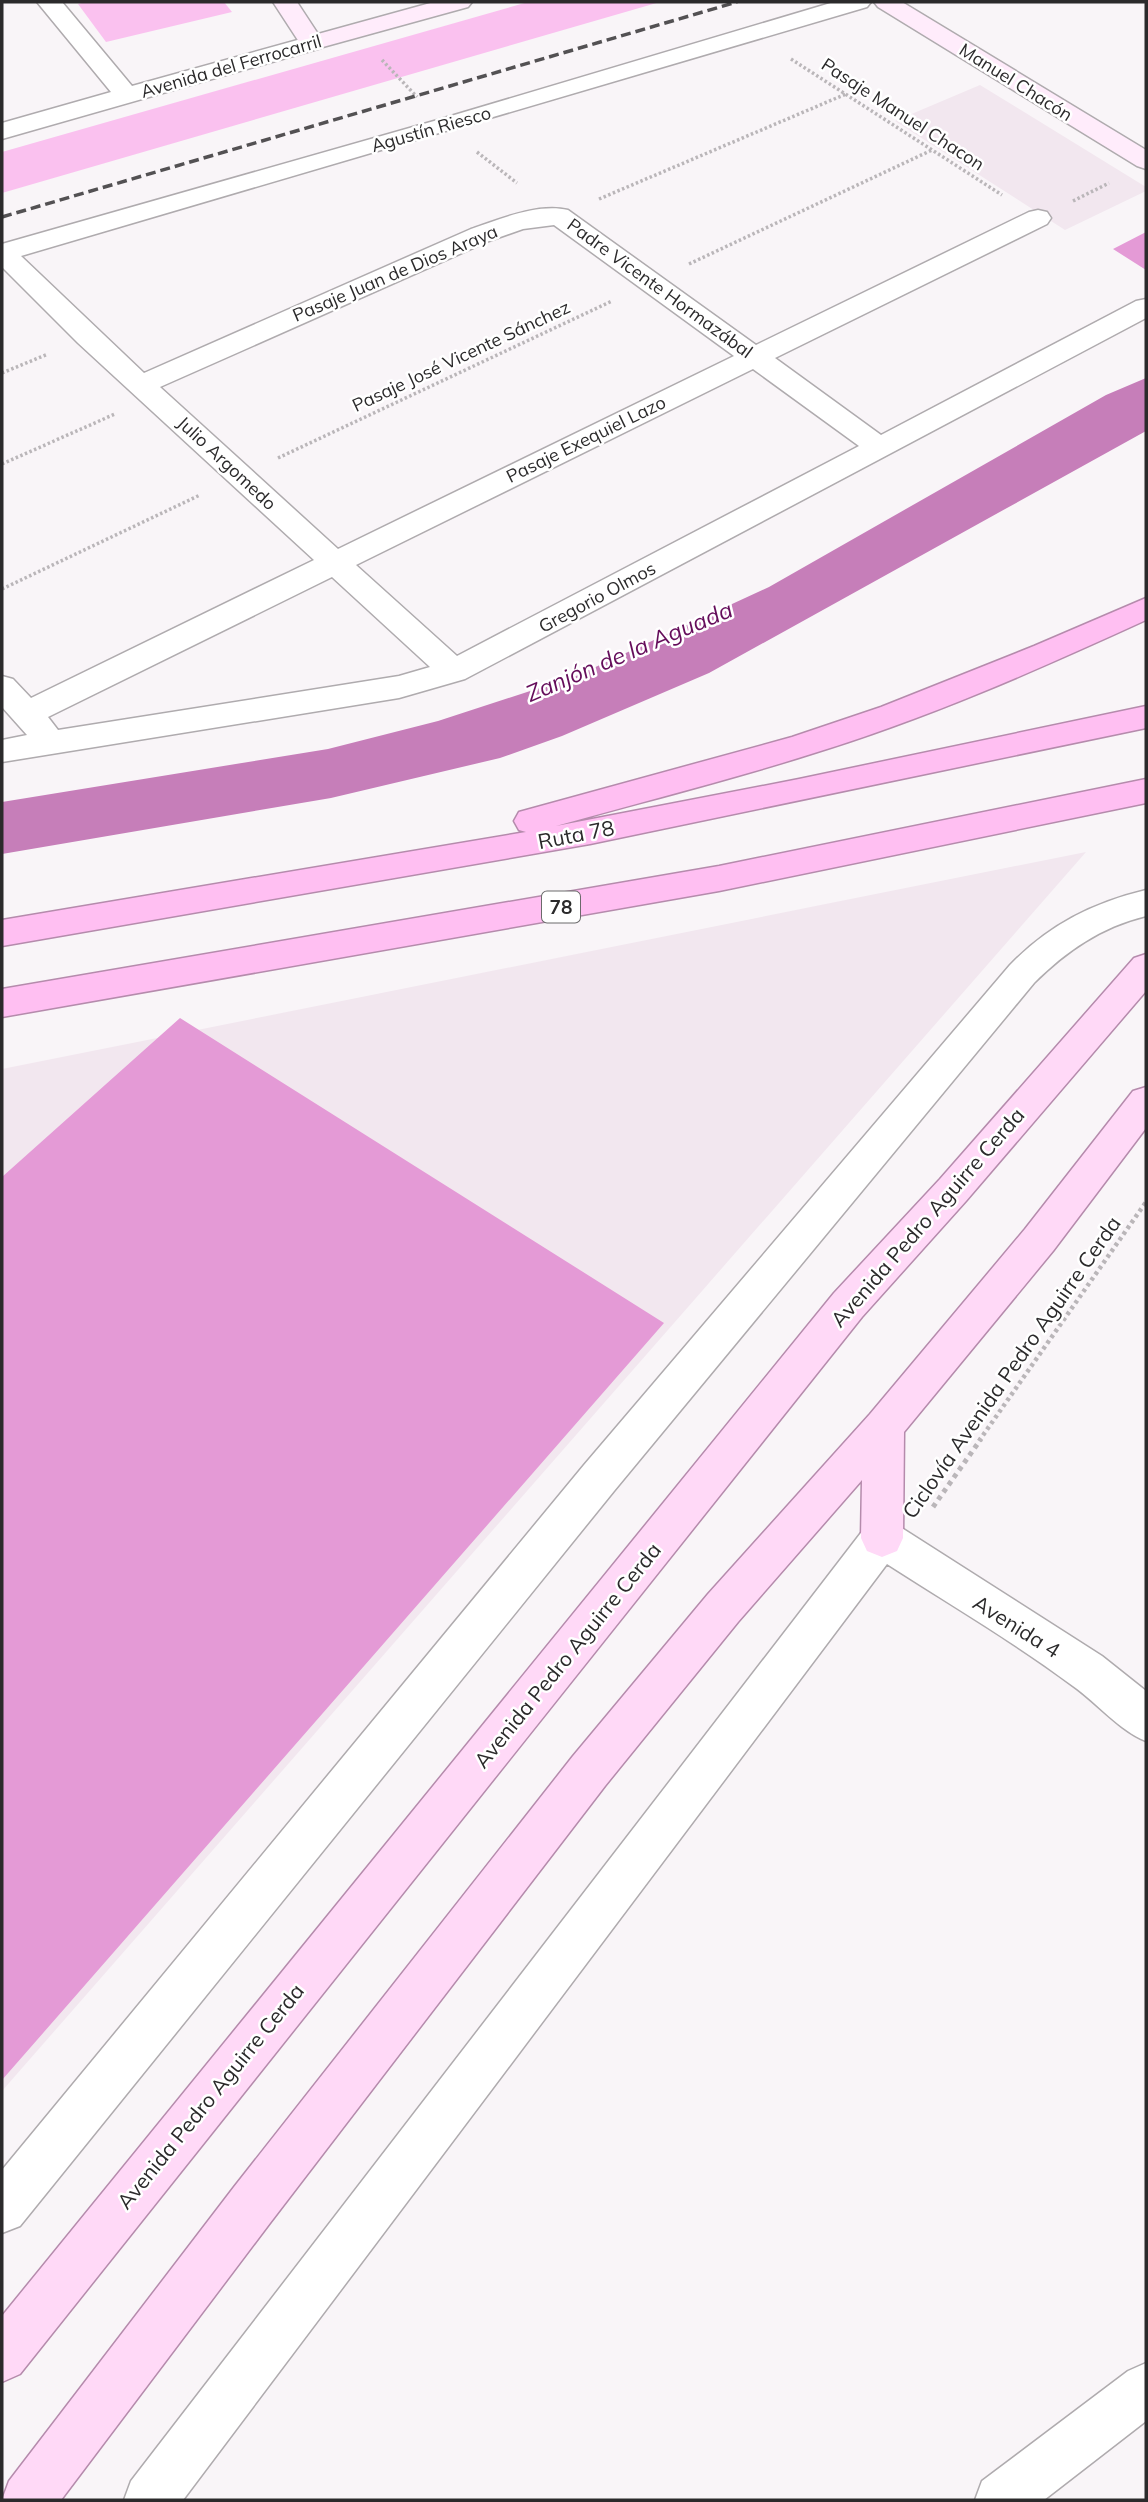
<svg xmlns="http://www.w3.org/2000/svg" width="1148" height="2502" font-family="Mulish,sans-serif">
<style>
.built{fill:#f2e7ef}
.green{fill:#fac1ef}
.water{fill:#c67eb9}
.building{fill:#e49ad6}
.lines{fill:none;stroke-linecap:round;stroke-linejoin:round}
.street-casing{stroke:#afabae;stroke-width:3}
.secondary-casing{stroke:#afabae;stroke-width:3}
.primary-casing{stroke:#b58bac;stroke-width:3}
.highway-casing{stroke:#b58bac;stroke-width:3}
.path-far2{stroke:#bab6b9;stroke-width:3.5;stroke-dasharray:2.5 2.5;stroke-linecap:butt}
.path-far1{stroke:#bab6b9;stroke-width:4.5;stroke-dasharray:3.5 3.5;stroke-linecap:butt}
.path{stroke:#bab6b9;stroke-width:5;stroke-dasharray:4.5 4.5;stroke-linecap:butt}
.street{fill:#fff;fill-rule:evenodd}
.secondary{fill:#ffecfb;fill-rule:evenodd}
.primary{fill:#ffd9f7;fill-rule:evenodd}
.highway{fill:#ffbff2;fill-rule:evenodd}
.rail{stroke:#535153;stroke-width:3.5;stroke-dasharray:10 5;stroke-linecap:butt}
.labels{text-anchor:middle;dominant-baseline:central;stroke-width:5;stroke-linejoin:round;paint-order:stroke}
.far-street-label{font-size:18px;fill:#2b2a2b;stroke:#fff}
.shield{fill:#fff;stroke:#6b6a6b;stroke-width:2}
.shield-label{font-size:19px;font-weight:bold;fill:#2b2a2b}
.street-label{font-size:21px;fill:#2b2a2b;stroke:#fff}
.water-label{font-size:23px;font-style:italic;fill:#650d5b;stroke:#fff}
</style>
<rect width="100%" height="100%" fill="#f9f5f8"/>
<path class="built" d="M 980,85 L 1146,187 L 1146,191 L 1065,230 L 895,121 Z
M 1086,852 L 709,1283 L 2,2091 L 2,1069 Z"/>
<path class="green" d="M 86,2 L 224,2 L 232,12 L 106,42 L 78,4 Z
M 528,2 L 660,2 L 2,193 L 2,152 Z"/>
<path class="water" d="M 1146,378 L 1146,431 L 709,673 L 562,736 L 500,758 L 331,798 L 2,854 L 2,802 L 328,749 L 438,721 L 576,676 L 769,587 L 1106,395 Z"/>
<path class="building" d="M 1146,232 L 1146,270 L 1113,249 Z
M 180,1018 L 664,1323 L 2,2080 L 2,1177 Z"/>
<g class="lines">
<g class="street-casing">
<path id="street" d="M 37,2 L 62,2 L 132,86 L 312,36 L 321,38 L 324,43 L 321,48 L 2,139 L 2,123 L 111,92 Z
M 834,2 L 871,2 L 867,7 L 21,256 L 144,373 L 471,229 C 500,219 538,203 568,210 L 756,345 L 1029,212 L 1038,210 L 1047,212 L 1051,218 L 1047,224 L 775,358 L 881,435 L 1136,301 L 1146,299 L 1146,318 L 465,679 L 399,698 L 2,762 L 2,740 L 27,735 L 2,707 L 2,676 L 13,679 L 31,698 L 314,560 L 78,343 L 2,267 L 2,244 L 434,121 ZM 554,225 L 734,356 L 338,549 L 160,387 L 489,241 L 523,229 ZM 753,369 L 859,446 L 457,656 L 356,565 ZM 332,577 L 430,667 L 399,676 L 58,730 L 48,717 Z
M 1146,890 L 1146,916 C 1101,927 1066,951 1034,983 L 614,1491 L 20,2226 L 2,2233 L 2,2170 L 584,1465 L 1010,965 C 1049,925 1092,903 1146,890 Z
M 882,1519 L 897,1525 L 1102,1656 L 1146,1691 L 1146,1741 C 1120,1731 1097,1703 1073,1686 C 1014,1642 949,1604 887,1564 L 183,2500 L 124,2500 L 131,2481 L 867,1525 Z
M 1146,2363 L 1146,2421 L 1044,2500 L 975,2500 L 982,2481 L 1128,2371 Z"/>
</g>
<g class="secondary-casing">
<path id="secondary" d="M 273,2 L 297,2 L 318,34 L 434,2 L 472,2 L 468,7 L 312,50 L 303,48 Z
M 874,2 L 902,2 L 1146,150 L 1146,169 L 1137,166 L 878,7 Z"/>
</g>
<g class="primary-casing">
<path id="primary" d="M 1146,954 L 1146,991 L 966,1201 L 862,1317 L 20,2374 L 2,2382 L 2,2316 L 834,1293 L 940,1179 L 1134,958 Z
M 1146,1087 L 1146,1128 L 1053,1251 L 904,1432 L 903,1538 L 897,1551 L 882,1557 L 867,1551 L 861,1538 L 862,1480 L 738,1622 L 605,1786 L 270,2223 L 61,2500 L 2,2500 L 9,2481 L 234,2187 L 573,1756 L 708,1594 L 870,1414 L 1025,1229 L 1133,1091 Z"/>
</g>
<g class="highway-casing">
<path id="highway" d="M 1146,598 L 1146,620 C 1037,670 926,719 811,754 C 727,781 641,802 556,826 L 799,779 L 1146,706 L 1146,728 L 590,844 L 2,946 L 2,920 L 526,832 L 519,830 L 514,821 L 519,812 L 792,737 L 881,707 L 1034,646 Z
M 1146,779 L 1146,803 L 719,891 L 2,1017 L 2,989 L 719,866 Z"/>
</g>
<path class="path-far2" d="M 791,59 L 1002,195
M 382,60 L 417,97
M 477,152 L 517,183
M 599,199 L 846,94
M 1073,201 L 1109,183
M 689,264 L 932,150
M 2,373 L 48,354
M 278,458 L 612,301
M 2,464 L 115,414
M 2,589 L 200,495"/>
<path class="path-far1" d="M 979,1441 L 1146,1202"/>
<path class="path" d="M 933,1507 L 981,1439"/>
<use href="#street" class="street"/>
<use href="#secondary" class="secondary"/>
<use href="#primary" class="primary"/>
<use href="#highway" class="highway"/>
<path class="rail" d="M 2,217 L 737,2"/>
</g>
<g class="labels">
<g class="far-street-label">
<text transform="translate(231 66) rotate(-16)">Avenida del Ferrocarril</text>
<text transform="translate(1016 82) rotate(32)">Manuel Chacón</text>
<text transform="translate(903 114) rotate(33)">Pasaje Manuel Chacon</text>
<text transform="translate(431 129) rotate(-16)">Agustín Riesco</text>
<text transform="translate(395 273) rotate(-23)">Pasaje Juan de Dios Araya</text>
<text transform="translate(660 288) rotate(36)">Padre Vicente Hormazábal</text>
<text transform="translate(461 356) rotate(-25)">Pasaje José Vicente Sánchez</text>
<text transform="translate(586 439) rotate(-26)">Pasaje Exequiel Lazo</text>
<text transform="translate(227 463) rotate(43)">Julio Argomedo</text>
<text transform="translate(597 597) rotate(-28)">Gregorio Olmos</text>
</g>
<rect class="shield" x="542" y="891.5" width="38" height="31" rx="5"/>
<g class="shield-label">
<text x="561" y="907">78</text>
</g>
<g class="street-label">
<text transform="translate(576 834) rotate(-11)">Ruta 78</text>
<text transform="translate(927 1217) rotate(-49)">Avenida Pedro Aguirre Cerda</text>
<text transform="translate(1011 1367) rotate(-55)">Ciclovía Avenida Pedro Aguirre Cerda</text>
<text transform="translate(1017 1626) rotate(32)">Avenida 4</text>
<text transform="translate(567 1655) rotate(-51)">Avenida Pedro Aguirre Cerda</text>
<text transform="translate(210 2096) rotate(-51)">Avenida Pedro Aguirre Cerda</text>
</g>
<g class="water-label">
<text transform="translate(629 651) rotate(-23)">Zanjón de la Aguada</text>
</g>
</g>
<rect width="1148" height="2502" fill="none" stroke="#2b2a2b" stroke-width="7"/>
</svg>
